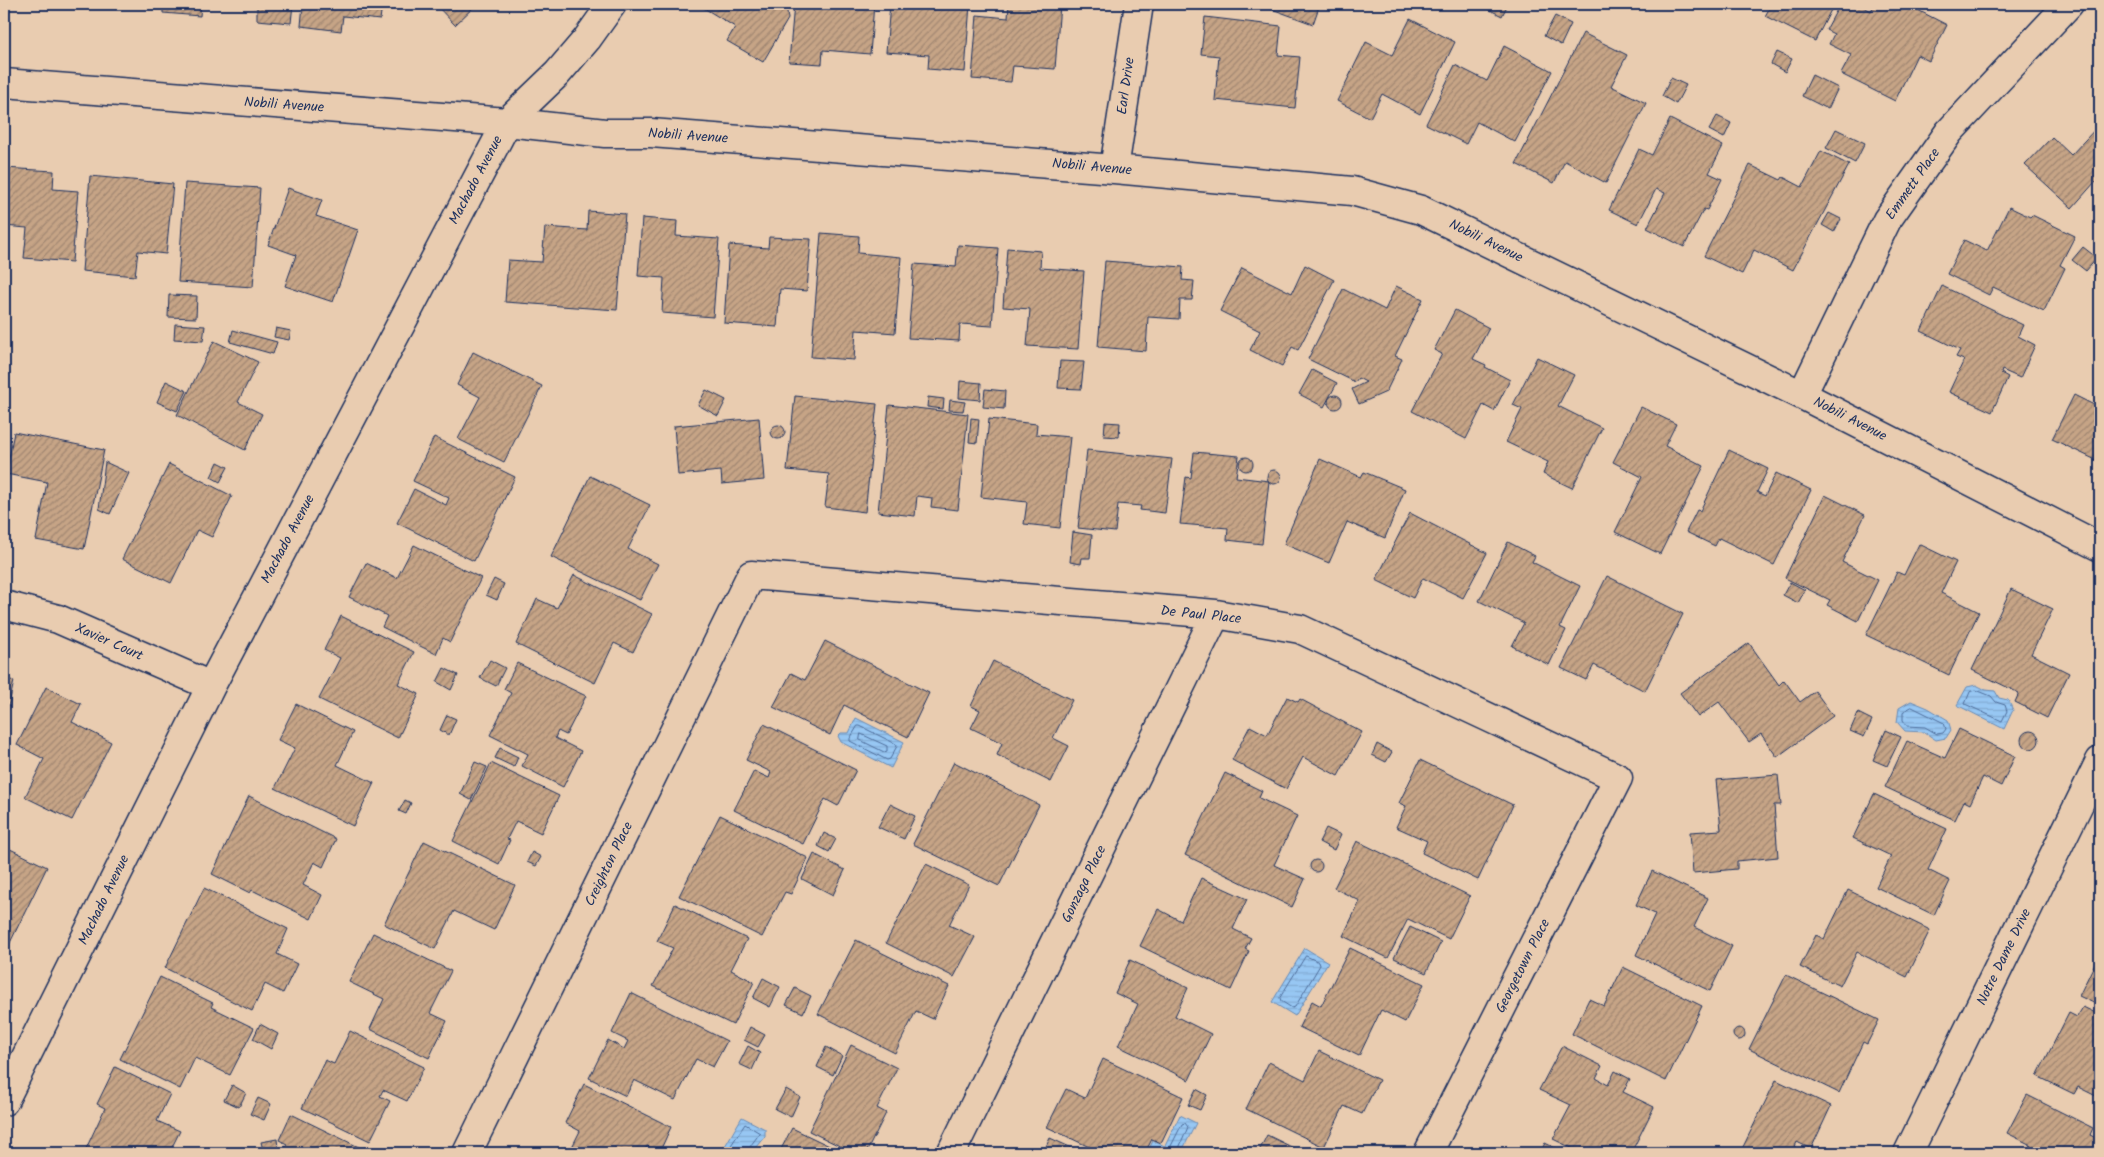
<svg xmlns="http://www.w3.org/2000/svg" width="2104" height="1157" font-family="Kalam,sans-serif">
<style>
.water{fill:url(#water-rules);stroke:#658ab7}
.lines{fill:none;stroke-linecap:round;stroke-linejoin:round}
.shore{stroke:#4d6c9a;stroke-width:1}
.building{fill:url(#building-hatch);stroke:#1b2f5e}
.street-casing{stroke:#1b2f5e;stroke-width:31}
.street{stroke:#e9ccb0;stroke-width:28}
.labels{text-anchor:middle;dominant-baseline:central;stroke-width:4.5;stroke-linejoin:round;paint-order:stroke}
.street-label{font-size:14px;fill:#1b2f5e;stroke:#e9ccb0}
</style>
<defs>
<pattern id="water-rules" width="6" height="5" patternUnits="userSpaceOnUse" patternTransform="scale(1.25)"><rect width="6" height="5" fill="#97c7f3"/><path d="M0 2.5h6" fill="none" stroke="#82abd3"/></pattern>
<pattern id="building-hatch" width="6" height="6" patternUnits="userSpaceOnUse" patternTransform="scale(1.25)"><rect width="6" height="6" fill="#c6a486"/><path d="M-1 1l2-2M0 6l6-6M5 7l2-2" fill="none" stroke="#a08671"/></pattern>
</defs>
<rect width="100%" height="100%" fill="#e9ccb0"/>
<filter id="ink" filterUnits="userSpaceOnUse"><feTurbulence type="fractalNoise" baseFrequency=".02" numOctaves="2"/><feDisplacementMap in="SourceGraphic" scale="10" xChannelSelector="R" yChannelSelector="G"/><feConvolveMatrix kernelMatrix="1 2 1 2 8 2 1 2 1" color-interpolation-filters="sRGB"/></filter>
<g filter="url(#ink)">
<path class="water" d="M 1976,685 L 1986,690 L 1995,691 L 1999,698 L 2008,700 L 2013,710 L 2004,729 L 1957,705 L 1967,687 Z
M 1911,701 L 1928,708 L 1948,720 L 1951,730 L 1946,738 L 1936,740 L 1924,732 L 1905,731 L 1897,722 L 1899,708 Z
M 856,718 L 904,742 L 891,768 L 841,742 L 838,736 L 841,733 L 849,733 Z
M 1305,948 L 1328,962 L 1295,1016 L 1272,1002 Z
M 1180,1115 L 1196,1123 L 1181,1153 L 1147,1153 L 1153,1141 L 1165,1146 Z
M 742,1117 L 765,1129 L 765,1136 L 756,1147 L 754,1153 L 721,1153 Z"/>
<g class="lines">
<path class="shore" d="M 1976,690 L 1991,696 L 1996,702 L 2005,705 L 2007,711 L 2002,721 L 1965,704 L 1970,692 Z
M 1912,707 L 1944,723 L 1946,729 L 1943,733 L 1937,734 L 1925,727 L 1907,726 L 1903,720 L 1903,712 Z
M 858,726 L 860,726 L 896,744 L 897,746 L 890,759 L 887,760 L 850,741 L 850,739 Z
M 861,734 L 887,746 L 887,751 L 884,752 L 860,740 Z
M 1306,956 L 1319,962 L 1320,965 L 1295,1007 L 1292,1008 L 1281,1001 L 1280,998 Z
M 726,1153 L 745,1124 L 760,1133 L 751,1145 L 750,1153
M 1153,1153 L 1156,1149 L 1164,1151 L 1169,1150 L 1182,1124 L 1185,1123 L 1188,1127 L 1177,1153"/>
</g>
<path class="building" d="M 61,4 L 107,4 L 107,7 Z
M 163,4 L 201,4 L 200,16 L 163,13 Z
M 225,4 L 293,4 L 291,23 L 257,20 L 257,7 Z
M 303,4 L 382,4 L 380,20 L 343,16 L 341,31 L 301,26 Z
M 435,4 L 477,4 L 455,25 Z
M 700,4 L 786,4 L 788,19 L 763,62 L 727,41 L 735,27 L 699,5 Z
M 794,4 L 874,4 L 870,54 L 823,50 L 822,64 L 789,62 Z
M 890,4 L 970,4 L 965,72 L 928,69 L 929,55 L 886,52 Z
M 1009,4 L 1060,4 L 1055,69 L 1013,66 L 1011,82 L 972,79 L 977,15 L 1008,18 Z
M 1258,4 L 1320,4 L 1313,24 Z
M 1488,4 L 1508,4 L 1502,16 L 1486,8 Z
M 1772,4 L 1834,4 L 1815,41 L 1765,16 Z
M 1840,4 L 1858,4 L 1871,11 L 1874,5 L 1871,4 L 1911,4 L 1910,6 L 1947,25 L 1929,61 L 1917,55 L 1895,101 L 1841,74 L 1851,55 L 1829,44 L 1834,34 L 1826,30 Z
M 1555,16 L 1571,24 L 1561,45 L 1544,36 Z
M 1205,17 L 1281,26 L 1278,55 L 1300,57 L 1295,108 L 1215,100 L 1219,56 L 1201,54 Z
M 1410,19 L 1455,42 L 1420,114 L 1382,94 L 1370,118 L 1337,101 L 1366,42 L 1392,55 Z
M 1583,33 L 1627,55 L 1611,86 L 1646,103 L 1606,183 L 1565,161 L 1554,183 L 1516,164 Z
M 1504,46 L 1552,71 L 1515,142 L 1477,122 L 1466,144 L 1426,124 L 1455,65 L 1487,81 Z
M 1777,52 L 1792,59 L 1785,72 L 1771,64 Z
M 1812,75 L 1838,88 L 1828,109 L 1802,96 Z
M 1671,78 L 1686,85 L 1676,104 L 1662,96 Z
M 1717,116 L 1731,123 L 1724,138 L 1709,130 Z
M 1670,119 L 1723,146 L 1709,173 L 1722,179 L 1707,210 L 1704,209 L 1684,247 L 1647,228 L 1665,193 L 1656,189 L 1638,224 L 1609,210 L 1639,149 L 1652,155 Z
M 2100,124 L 2100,187 L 2095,182 L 2072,208 L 2025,165 L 2052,137 L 2071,155 Z
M 1836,129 L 1865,143 L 1855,163 L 1826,148 Z
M 1821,151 L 1849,165 L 1793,270 L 1754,250 L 1742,274 L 1704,256 L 1750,165 L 1781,180 L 1783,177 L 1802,187 Z
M 4,168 L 54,171 L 53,189 L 78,191 L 72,262 L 24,258 L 27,228 L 4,226 Z
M 90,176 L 173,184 L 166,254 L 138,251 L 135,276 L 82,271 Z
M 185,183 L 260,188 L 253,287 L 178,282 Z
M 288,188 L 322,200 L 316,216 L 358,230 L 333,302 L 285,286 L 296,255 L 268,245 Z
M 2009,207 L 2030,217 L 2032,215 L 2075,236 L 2060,265 L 2065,268 L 2044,311 L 1993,287 L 1989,295 L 1947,274 L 1964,240 L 1987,251 Z
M 588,211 L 625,214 L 617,310 L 505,302 L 508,260 L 542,262 L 545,227 L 587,230 Z
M 1829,213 L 1841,219 L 1834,232 L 1822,225 Z
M 642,218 L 677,221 L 676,236 L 719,239 L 713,317 L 662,313 L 664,278 L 638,276 Z
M 821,233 L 859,236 L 858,253 L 901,257 L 895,333 L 856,330 L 854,360 L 811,357 Z
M 769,237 L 811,239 L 807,291 L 780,289 L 777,327 L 724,323 L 729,245 L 768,248 Z
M 958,245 L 998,248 L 992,326 L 960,324 L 959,341 L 908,338 L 914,264 L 956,267 Z
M 2083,247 L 2097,258 L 2086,271 L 2072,260 Z
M 1007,248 L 1041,251 L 1040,268 L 1084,271 L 1078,349 L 1027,346 L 1030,309 L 1003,307 Z
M 1105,261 L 1183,267 L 1182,280 L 1194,281 L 1192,300 L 1180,300 L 1179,319 L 1148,317 L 1146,351 L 1098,347 Z
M 1305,265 L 1334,280 L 1298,350 L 1292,347 L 1282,366 L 1250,350 L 1260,331 L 1220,311 L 1242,268 L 1292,293 Z
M 1396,286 L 1423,299 L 1395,356 L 1402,359 L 1386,392 L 1359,404 L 1352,389 L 1366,382 L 1358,378 L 1355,382 L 1308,359 L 1343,289 L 1385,310 Z
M 1942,286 L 2023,325 L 2018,336 L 2035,345 L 2020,378 L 2002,370 L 2001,373 L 2008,377 L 1992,412 L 1949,392 L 1964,360 L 1956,357 L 1960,350 L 1921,331 Z
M 169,295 L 197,296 L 196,318 L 168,317 Z
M 1455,310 L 1489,328 L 1473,359 L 1486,365 L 1485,367 L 1510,380 L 1494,411 L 1483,405 L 1466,439 L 1412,411 L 1442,354 L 1434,350 Z
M 175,324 L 205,326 L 203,341 L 174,339 Z
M 276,328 L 291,331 L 289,340 L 274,337 Z
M 233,330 L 277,342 L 273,354 L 230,342 Z
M 214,341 L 258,362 L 238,402 L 262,414 L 245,450 L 177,415 Z
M 473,352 L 542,386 L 504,462 L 458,439 L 480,397 L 457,385 Z
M 1537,357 L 1574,375 L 1558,406 L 1602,428 L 1572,488 L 1543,474 L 1548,462 L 1506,442 L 1522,409 L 1513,405 Z
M 1060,361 L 1084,362 L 1081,389 L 1058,388 Z
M 1312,370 L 1337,383 L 1324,407 L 1299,394 Z
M 166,381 L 187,391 L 177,411 L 157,402 Z
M 960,381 L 981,383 L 980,400 L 959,398 Z
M 985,389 L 1005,391 L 1004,409 L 983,407 Z
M 706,390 L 726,400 L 718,416 L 698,405 Z
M 2074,395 L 2100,408 L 2100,462 L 2052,439 Z
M1328 402a7 7 0 1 1 14 0a7 7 0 1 1-14 0Z
M 795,396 L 877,404 L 865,512 L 825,507 L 829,474 L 787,470 Z
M 928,397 L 944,399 L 943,409 L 927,407 Z
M 950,400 L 965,402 L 963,411 L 949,410 Z
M 889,405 L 968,414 L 958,510 L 931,507 L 932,498 L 917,496 L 915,516 L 878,512 Z
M 1641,407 L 1676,424 L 1665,446 L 1704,466 L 1660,554 L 1615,532 L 1642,477 L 1613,462 Z
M 759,418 L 764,480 L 722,484 L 721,471 L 678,475 L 674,426 Z
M 971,418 L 979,419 L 977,443 L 969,442 Z
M 989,419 L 1037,424 L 1036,434 L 1070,437 L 1060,528 L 1024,524 L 1027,502 L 981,497 Z
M 1105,422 L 1120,423 L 1119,437 L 1104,436 Z
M771 432a7 7 0 1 1 14 0a7 7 0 1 1-14 0Z
M 14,432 L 104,450 L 84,549 L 36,540 L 47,482 L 6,474 Z
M 434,437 L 515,477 L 474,561 L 397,523 L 414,489 L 446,505 L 449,498 L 413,481 Z
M 1087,450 L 1172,459 L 1165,513 L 1140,510 L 1141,506 L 1118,504 L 1115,532 L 1078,528 Z
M 1729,450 L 1768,469 L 1757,492 L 1765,496 L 1776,473 L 1811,490 L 1774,565 L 1719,538 L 1715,546 L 1686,532 L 1697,510 L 1700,511 Z
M 1194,452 L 1239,456 L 1236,477 L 1269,481 L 1262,544 L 1227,540 L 1228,528 L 1180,524 L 1186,477 L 1191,478 Z
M1239 464a7 7 0 1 1 14 0a7 7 0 1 1-14 0Z
M 1320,459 L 1361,477 L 1364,472 L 1405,489 L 1385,538 L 1347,522 L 1329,563 L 1284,544 Z
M 105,462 L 129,473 L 110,514 L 99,509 Z
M 218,462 L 228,467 L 220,482 L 211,477 Z
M 169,464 L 232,496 L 212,537 L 197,530 L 171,583 L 122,559 Z
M1267 477a7 7 0 1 1 14 0a7 7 0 1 1-14 0Z
M 590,476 L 650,505 L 628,549 L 658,564 L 640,600 L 551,557 Z
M 1825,495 L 1865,515 L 1842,562 L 1878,580 L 1858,621 L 1827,605 L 1830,600 L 1785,578 Z
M 1410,513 L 1487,553 L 1463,598 L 1423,578 L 1413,598 L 1376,580 Z
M 1073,532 L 1092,535 L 1090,558 L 1082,558 L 1081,564 L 1070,562 Z
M 1508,542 L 1535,556 L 1532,562 L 1580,586 L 1560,627 L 1566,630 L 1549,665 L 1512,646 L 1524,623 L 1479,601 Z
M 1919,544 L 1956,562 L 1941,593 L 1979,612 L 1949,675 L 1866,635 L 1897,572 L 1904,575 Z
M 414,545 L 481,578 L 450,642 L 443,638 L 436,654 L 382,627 L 387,616 L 349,597 L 366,563 L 397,578 Z
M 574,575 L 652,614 L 633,652 L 614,643 L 595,683 L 516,644 L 537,599 L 557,608 Z
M 1607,576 L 1683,614 L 1645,691 L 1594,665 L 1586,680 L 1561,668 Z
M 494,579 L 504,584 L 497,600 L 486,595 Z
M 1790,582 L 1805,590 L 1798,603 L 1783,595 Z
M 2011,589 L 2053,609 L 2031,654 L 2069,673 L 2047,718 L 2015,702 L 2019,693 L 1972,670 Z
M 341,616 L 414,652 L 398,684 L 419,694 L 398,738 L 319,699 L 340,658 L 324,650 Z
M 825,641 L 929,693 L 908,737 L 844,705 L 830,735 L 773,707 L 791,673 L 805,680 Z
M 1749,643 L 1779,685 L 1784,680 L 1800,702 L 1815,691 L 1833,716 L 1777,757 L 1761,734 L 1749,742 L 1719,702 L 1698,717 L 1680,693 Z
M 490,660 L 505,668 L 496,686 L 480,678 Z
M 993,661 L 1072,700 L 1053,738 L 1069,746 L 1051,782 L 997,755 L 1002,743 L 971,728 L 980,710 L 971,706 Z
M 517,663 L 586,696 L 566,735 L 558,731 L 555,738 L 581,751 L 563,787 L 522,766 L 528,754 L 490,735 L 511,693 L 504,689 Z
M 444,668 L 458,675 L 451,690 L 437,682 Z
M 4,678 L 14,681 L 4,728 Z
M 46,687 L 81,704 L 72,722 L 111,742 L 72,820 L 25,797 L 44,759 L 17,745 Z
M 1287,697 L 1298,702 L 1300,699 L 1362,732 L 1338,776 L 1303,757 L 1286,789 L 1232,760 L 1250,726 L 1267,735 Z
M 296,704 L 353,732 L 337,765 L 374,783 L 353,826 L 275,788 L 295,748 L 278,740 Z
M 1858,713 L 1872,720 L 1864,737 L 1850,731 Z
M 447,715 L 456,719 L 449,735 L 440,730 Z
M 764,724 L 856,770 L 838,806 L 825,799 L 803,844 L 734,810 L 754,771 L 769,778 L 771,772 L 746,760 Z
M 1959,729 L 2015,756 L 2001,786 L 1983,777 L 1970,804 L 1964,801 L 1955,820 L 1885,787 L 1907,741 L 1945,758 Z
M 1886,730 L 1901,737 L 1887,766 L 1873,760 Z
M2021 740a9 9 0 1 1 18 0a9 9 0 1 1-18 0Z
M 1377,744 L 1392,752 L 1386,762 L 1372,755 Z
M 500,748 L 518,757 L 514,767 L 495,758 Z
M 1420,760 L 1513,805 L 1478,880 L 1422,853 L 1427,841 L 1396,827 L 1406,806 L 1399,803 Z
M 475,762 L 487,767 L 471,800 L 460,794 Z
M 954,762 L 1039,805 L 999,886 L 913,844 Z
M 491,763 L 559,796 L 541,833 L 516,821 L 507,839 L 510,840 L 499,864 L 453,841 Z
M 1225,773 L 1262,791 L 1259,798 L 1297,816 L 1274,865 L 1305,879 L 1292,907 L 1185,855 Z
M 1778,775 L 1781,805 L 1774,805 L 1778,857 L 1737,861 L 1737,869 L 1693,873 L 1690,832 L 1721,830 L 1716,780 Z
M 1874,794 L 1947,829 L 1928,870 L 1950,881 L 1934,915 L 1876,887 L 1891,856 L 1853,838 Z
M 249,796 L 336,839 L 323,867 L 314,862 L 303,885 L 322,895 L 311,919 L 252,890 L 250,893 L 212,874 Z
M 405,800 L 411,803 L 406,814 L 399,811 Z
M 890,804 L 915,816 L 904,839 L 878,827 Z
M 720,815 L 808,858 L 791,894 L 785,892 L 762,937 L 679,896 Z
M 1326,828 L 1341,835 L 1334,850 L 1319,842 Z
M 824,833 L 836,839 L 829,852 L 818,846 Z
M 424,841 L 515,885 L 494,930 L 454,911 L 435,949 L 384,924 Z
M 1357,841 L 1470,896 L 1449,939 L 1408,919 L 1388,958 L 1343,936 L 1360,901 L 1334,888 Z
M 4,846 L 47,867 L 4,955 Z
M 532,852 L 541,857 L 536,866 L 527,862 Z
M 814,854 L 845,870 L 833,895 L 802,879 Z
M1310 866a6 6 0 1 1 12 0a6 6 0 1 1-12 0Z
M 926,864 L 969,885 L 949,925 L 975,937 L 954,977 L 886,943 Z
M 1652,871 L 1708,898 L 1694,927 L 1732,946 L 1710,991 L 1636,955 L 1655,914 L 1636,905 Z
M 1201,878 L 1247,899 L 1233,929 L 1251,938 L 1245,949 L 1249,951 L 1231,990 L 1140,946 L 1158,909 L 1181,921 Z
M 204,888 L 288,929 L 277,954 L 297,964 L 283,993 L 265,984 L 252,1011 L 165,968 Z
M 1848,890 L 1930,930 L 1907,977 L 1857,952 L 1840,986 L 1800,967 L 1816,935 L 1824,939 Z
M 675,904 L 747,939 L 731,970 L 754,982 L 733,1025 L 653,986 L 673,948 L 657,941 Z
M 1410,927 L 1441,942 L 1426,973 L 1394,958 Z
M 373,933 L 451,971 L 430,1013 L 447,1021 L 429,1058 L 370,1029 L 384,999 L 349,982 Z
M 856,940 L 949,986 L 933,1019 L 916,1011 L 895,1053 L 818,1014 Z
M 1350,948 L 1424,984 L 1405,1022 L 1381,1010 L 1359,1056 L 1299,1027 L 1312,1001 L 1321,1006 Z
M 2097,959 L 2100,960 L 2100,1006 L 2079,996 Z
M 1130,960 L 1188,988 L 1175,1016 L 1211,1034 L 1189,1080 L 1118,1046 L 1138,1004 L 1115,993 Z
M 1623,967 L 1702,1006 L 1666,1081 L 1572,1034 L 1589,999 L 1604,1006 Z
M 1786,975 L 1879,1020 L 1867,1044 L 1863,1042 L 1839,1093 L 1749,1049 Z
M 160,977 L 213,1003 L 211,1007 L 254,1028 L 230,1075 L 195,1058 L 180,1089 L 120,1059 Z
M 763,978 L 780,987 L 770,1007 L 753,998 Z
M 795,988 L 811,996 L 803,1013 L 786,1005 Z
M 631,993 L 727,1041 L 713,1067 L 696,1059 L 675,1100 L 634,1080 L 626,1096 L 589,1078 L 608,1040 L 624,1049 L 628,1041 L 612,1033 Z
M 2083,1007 L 2100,1015 L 2100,1098 L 2078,1087 L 2074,1094 L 2037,1076 L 2069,1013 L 2077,1017 Z
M 260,1024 L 278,1034 L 271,1049 L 253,1039 Z
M 750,1027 L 765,1035 L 758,1047 L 744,1040 Z
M1733 1034a6 6 0 1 1 12 0a6 6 0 1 1-12 0Z
M 350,1031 L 424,1067 L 407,1101 L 383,1090 L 380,1096 L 390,1101 L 370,1141 L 302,1108 L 325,1060 L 334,1064 Z
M 851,1045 L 897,1068 L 877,1108 L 886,1113 L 866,1153 L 854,1153 L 809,1131 Z
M 748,1046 L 760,1053 L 752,1070 L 739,1064 Z
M 1562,1046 L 1602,1066 L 1596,1078 L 1608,1085 L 1615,1071 L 1630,1079 L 1623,1092 L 1654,1107 L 1631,1153 L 1582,1153 L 1553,1139 L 1571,1105 L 1539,1090 Z
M 826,1047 L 842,1056 L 833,1075 L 817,1067 Z
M 1319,1051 L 1379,1080 L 1362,1114 L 1344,1106 L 1324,1147 L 1246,1109 L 1269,1062 L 1305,1080 Z
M 1103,1059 L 1183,1097 L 1161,1143 L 1152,1139 L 1145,1153 L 1102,1153 L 1047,1127 L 1066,1089 L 1085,1098 Z
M 115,1067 L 170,1094 L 157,1121 L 180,1131 L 169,1153 L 84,1153 L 105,1108 L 97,1104 Z
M 1776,1080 L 1831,1106 L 1811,1149 L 1797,1142 L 1792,1153 L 1740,1153 Z
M 584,1084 L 671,1127 L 660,1151 L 647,1146 L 644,1153 L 569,1153 L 580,1131 L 565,1123 Z
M 232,1085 L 246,1093 L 239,1107 L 224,1100 Z
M 786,1089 L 800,1097 L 791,1117 L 775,1109 Z
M 1196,1089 L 1207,1095 L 1200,1110 L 1188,1105 Z
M 2027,1095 L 2093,1128 L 2090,1135 L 2100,1140 L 2100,1153 L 2027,1153 L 2031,1145 L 2007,1133 Z
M 258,1098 L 271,1104 L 264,1120 L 250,1114 Z
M 291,1114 L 371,1153 L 283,1153 L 287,1144 L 279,1140 Z
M 792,1128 L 844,1153 L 779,1153 Z
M 1267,1135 L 1304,1153 L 1258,1153 Z
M 1050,1138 L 1083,1153 L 1043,1153 Z
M 277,1139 L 278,1148 L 263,1150 L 261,1142 Z
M 1545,1143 L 1566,1153 L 1540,1153 Z"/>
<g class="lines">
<g class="street-casing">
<path id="street" d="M 4,83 L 507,122 L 605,133 L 651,133 L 1114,169 L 1352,191 L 1421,210 L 1802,395 L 2100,547
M 1114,169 L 1139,4
M 1802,395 L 1887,220 L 1949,132 L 2069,4
M 4,605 L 58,619 L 211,686
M 4,1101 L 211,686 L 507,122 L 557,74 L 587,39 L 612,4
M 467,1153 L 751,575 L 1216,614 L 1300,629 L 1618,778 L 1428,1153
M 951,1153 L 1216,614
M 1908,1153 L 2100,761"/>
</g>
<use href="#street" class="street"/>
</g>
</g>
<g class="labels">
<g class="street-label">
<text transform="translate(1126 86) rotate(-82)">Earl Drive</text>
<text transform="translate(284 105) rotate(4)">Nobili Avenue</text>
<text transform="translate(688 136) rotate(4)">Nobili Avenue</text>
<text transform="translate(1092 167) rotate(5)">Nobili Avenue</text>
<text transform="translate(476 180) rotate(-62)">Machado Avenue</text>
<text transform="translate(1913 184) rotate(-55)">Emmett Place</text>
<text transform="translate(1486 241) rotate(26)">Nobili Avenue</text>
<text transform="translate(1850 419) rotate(27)">Nobili Avenue</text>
<text transform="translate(288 539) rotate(-62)">Machado Avenue</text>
<text transform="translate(1201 615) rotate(6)">De Paul Place</text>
<text transform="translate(109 642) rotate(24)">Xavier Court</text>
<text transform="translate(609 864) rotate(-64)">Creighton Place</text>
<text transform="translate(1084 884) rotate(-64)">Gonzaga Place</text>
<text transform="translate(104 900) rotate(-64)">Machado Avenue</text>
<text transform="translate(2004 957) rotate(-64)">Notre Dame Drive</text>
<text transform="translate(1523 966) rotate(-63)">Georgetown Place</text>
</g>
</g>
<rect width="2104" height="1157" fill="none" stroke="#e9ccb0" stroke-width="20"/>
<rect x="10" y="10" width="2084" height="1137" fill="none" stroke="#1b2f5e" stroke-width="2" filter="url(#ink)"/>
</svg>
